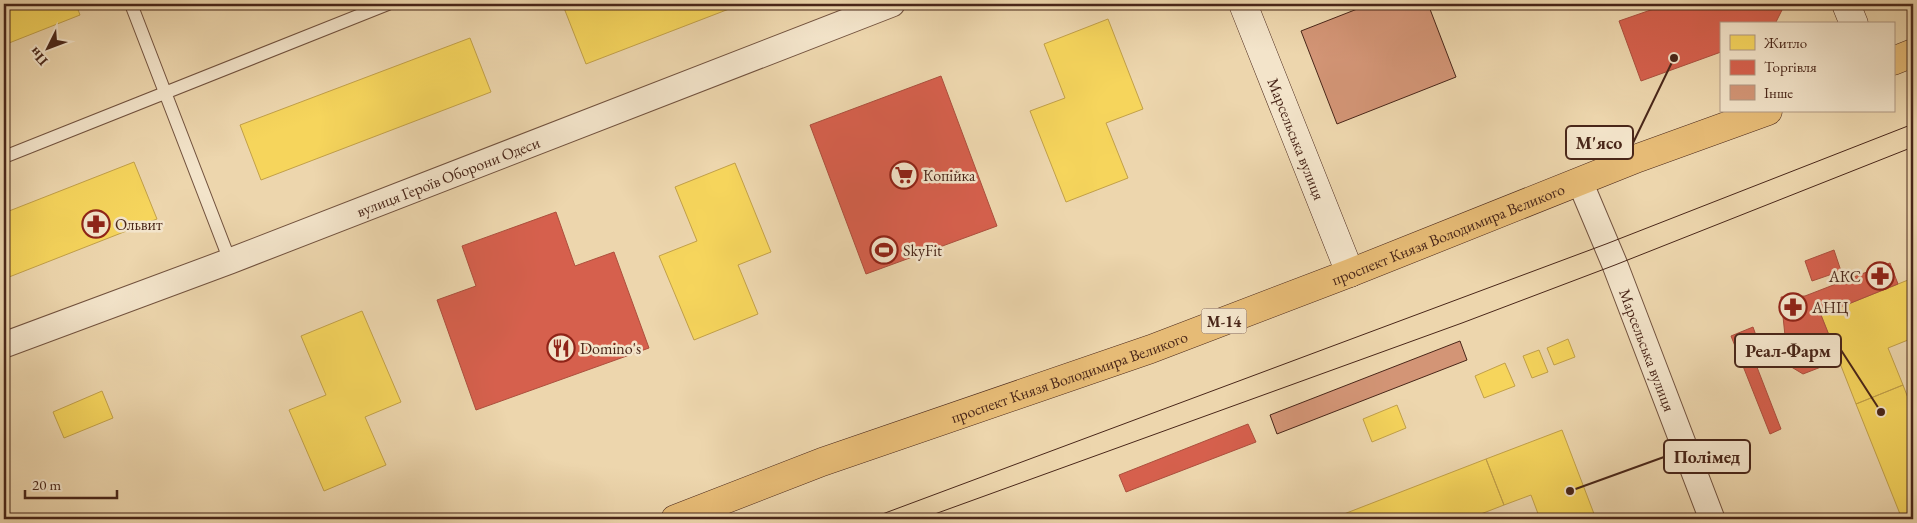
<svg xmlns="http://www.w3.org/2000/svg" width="1917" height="523" font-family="'EB Garamond',serif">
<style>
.homes{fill:#f6d55c;stroke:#c2a048}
.shops{fill:#d6604d;stroke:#ac4f3d}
.building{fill:#d39576;stroke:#492619}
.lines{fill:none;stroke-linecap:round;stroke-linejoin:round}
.lane-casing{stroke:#72523e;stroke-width:14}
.street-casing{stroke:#72523e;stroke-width:27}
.secondary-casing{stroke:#492619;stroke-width:29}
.primary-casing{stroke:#492619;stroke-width:29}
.lane{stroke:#f3e4ca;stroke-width:12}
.street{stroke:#f3e4ca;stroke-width:25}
.secondary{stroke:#f3e4ca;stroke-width:28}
.primary{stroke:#e6bb76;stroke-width:28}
.tram{stroke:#492619;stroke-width:1}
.labels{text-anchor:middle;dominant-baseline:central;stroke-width:5;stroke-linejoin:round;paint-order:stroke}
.shield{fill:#f3e4ca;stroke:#7c5f4e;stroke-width:1}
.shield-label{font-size:15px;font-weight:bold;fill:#492619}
.street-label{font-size:16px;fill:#492619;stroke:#f3e4ca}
.poi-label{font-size:16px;fill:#492619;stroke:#f3e4ca;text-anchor:start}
.leader{fill:none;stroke:#492619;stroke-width:2}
.callout-dot{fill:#492619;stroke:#f3e4ca;stroke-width:2}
.callout{fill:#f3e4ca;stroke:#492619;stroke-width:2}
.callout-label{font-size:18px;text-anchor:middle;font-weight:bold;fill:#492619}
</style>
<rect width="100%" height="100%" fill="#edd6ad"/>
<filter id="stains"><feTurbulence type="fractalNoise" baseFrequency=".004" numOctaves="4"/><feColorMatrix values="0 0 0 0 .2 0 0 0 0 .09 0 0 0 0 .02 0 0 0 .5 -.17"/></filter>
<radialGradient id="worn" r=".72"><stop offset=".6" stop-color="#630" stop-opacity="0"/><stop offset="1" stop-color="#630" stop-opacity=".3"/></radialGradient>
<path class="homes" d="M 4,4 L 76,4 L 80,15 L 4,45 Z
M 574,4 L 742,4 L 586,64 L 564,8 Z
M 1108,19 L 1143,109 L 1106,123 L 1128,178 L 1066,202 L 1030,111 L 1065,98 L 1044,44 Z
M 470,38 L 491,92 L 261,180 L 240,125 Z
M 134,162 L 157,219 L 4,279 L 4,213 Z
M 735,163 L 771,252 L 738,265 L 758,314 L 694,340 L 659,256 L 697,241 L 675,187 Z
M 1913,278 L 1913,338 L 1888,348 L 1903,385 L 1856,404 L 1821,315 Z
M 362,311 L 401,402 L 365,417 L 386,465 L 324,491 L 289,410 L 326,395 L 301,336 Z
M 1568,339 L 1575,357 L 1554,365 L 1547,348 Z
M 1539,350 L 1548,372 L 1532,378 L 1523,356 Z
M 1505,363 L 1515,386 L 1484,398 L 1475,376 Z
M 1903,385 L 1913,411 L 1913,519 L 1902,519 L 1856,404 Z
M 102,391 L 113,418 L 64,438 L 53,412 Z
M 1397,405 L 1406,428 L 1372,442 L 1363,419 Z
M 1562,430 L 1596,519 L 1540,519 L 1531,495 L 1504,505 L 1486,459 Z
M 1486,459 L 1504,505 L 1468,519 L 1331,519 Z
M 4,503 L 10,519 L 4,519 Z"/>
<path class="shops" d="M 1668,4 L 1785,4 L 1775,24 L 1721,24 L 1721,52 L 1641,81 L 1619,21 Z
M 941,76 L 997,226 L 866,274 L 810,125 Z
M 556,212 L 575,266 L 614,252 L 649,348 L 476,410 L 437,300 L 476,286 L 462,246 Z
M 1834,250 L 1841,271 L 1812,281 L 1805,261 Z
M 1890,263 L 1898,284 L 1821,315 L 1839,360 L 1803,374 L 1788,365 L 1781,297 L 1805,296 Z
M 1753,327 L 1758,341 L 1748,344 L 1781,429 L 1770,434 L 1731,336 Z
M 1248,424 L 1256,442 L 1126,492 L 1119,475 Z"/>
<path class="building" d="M 1370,4 L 1428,4 L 1456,77 L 1337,124 L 1301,31 Z
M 1460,341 L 1467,360 L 1277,434 L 1270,415 Z"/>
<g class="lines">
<g class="lane-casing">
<path id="lane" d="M 131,4 L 230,261
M 4,157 L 388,4"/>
</g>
<g class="street-casing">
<g id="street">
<path id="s1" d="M 1580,182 L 1615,265 L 1712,519"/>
<path id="s2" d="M 4,345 L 230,261 L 892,4"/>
</g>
</g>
<g class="secondary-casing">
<g id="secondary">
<path id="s3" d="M 1243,4 L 1350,273"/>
<path d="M 1846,4 L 1854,24"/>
</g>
</g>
<g class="primary-casing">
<g id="primary">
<path d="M 1893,61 L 1913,53"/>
<path id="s4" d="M 675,519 L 822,462 L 1151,349 L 1350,273 L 1638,158 L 1768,111"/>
</g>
</g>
<use href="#lane" class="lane"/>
<use href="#street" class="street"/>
<use href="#secondary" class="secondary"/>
<use href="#primary" class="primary"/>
<path class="tram" d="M 869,519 L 1606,244 L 1913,124
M 921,519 L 1462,323 L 1615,265 L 1913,147"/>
</g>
<defs>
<g id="supermarket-ring" transform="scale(1.4375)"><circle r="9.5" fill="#f3e4ca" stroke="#8f2418" stroke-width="1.5"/><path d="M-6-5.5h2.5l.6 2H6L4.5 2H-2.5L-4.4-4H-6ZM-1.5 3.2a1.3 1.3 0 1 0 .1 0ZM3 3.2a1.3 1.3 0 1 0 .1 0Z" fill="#8f2418"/></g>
<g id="pharmacy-ring" transform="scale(1.4375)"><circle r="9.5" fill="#f3e4ca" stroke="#8f2418" stroke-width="1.5"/><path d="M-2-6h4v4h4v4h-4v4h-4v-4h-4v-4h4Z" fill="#8f2418"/></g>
<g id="stadium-ring" transform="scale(1.4375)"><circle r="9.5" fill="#f3e4ca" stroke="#8f2418" stroke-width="1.5"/><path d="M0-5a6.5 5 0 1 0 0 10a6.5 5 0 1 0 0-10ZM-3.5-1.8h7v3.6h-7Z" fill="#8f2418"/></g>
<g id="restaurant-ring" transform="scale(1.4375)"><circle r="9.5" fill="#f3e4ca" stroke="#8f2418" stroke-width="1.5"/><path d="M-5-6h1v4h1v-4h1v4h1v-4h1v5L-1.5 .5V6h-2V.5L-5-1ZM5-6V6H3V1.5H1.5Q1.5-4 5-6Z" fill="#8f2418"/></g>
</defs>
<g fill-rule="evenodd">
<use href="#supermarket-ring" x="904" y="175"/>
<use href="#pharmacy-ring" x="96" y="224"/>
<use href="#stadium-ring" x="884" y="250"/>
<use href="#pharmacy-ring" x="1880" y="276"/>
<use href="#pharmacy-ring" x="1793" y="307"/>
<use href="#restaurant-ring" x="561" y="348"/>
</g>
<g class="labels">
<rect class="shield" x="1201.5" y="308.5" width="45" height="25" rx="4"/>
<g class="shield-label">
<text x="1224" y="321">М-14</text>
</g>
<g class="street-label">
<text stroke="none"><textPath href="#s3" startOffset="145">Марсельська вулиця</textPath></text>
<text stroke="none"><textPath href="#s2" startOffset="475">вулиця Героїв Оборони Одеси</textPath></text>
<text stroke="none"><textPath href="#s4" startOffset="824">проспект Князя Володимира Великого</textPath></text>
<text stroke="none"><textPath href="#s1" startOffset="181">Марсельська вулиця</textPath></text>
<text stroke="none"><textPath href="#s4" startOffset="419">проспект Князя Володимира Великого</textPath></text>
</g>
<g class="poi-label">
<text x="923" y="175">Копійка</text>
<text x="115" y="224">Ольвит</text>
<text x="903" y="250">SkyFit</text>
<text x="1861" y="276" text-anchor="end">АКС</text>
<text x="1812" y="307">АНЦ</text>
<text x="580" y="348">Domino's</text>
</g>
</g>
<path class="leader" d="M1674 58L1633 143M1881 412L1841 350M1570 491L1664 457"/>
<g class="callout-dot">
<circle cx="1674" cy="58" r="5"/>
<circle cx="1881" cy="412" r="5"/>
<circle cx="1570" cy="491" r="5"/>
</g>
<g class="callout">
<rect x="1566" y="126" width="67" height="33" rx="5"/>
<rect x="1735" y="334" width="106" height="33" rx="5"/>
<rect x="1664" y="440" width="86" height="33" rx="5"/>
</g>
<g class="callout-label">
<text x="1599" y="149">М'ясо</text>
<text x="1788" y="357">Реал-Фарм</text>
<text x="1707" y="463">Полімед</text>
</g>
<rect width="1917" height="523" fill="none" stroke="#edd6ad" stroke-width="20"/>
<rect x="5" y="5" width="1907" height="513" fill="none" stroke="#492619" stroke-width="2.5"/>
<rect x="10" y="10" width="1897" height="503" fill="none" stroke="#492619"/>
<rect x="1720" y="22" width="175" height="90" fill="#f3e4ca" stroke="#af9883"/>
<rect x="1730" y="35" width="25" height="15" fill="#f6d55c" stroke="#af9883"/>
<text x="1764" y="48" font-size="15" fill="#492619">Житло</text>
<rect x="1730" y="60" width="25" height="15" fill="#d6604d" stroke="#af9883"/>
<text x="1764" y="72" font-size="15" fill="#492619">Торгівля</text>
<rect x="1730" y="85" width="25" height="15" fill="#d39576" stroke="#af9883"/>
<text x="1764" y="98" font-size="15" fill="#492619">Інше</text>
<g transform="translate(48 48) rotate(228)" stroke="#f3e4ca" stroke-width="4" paint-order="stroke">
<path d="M0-4L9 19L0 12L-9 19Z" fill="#492619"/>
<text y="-8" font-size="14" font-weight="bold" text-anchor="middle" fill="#492619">Пн</text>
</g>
<path d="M25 490v8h92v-8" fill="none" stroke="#492619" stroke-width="2.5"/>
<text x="32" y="490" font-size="15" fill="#492619" stroke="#f3e4ca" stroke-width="4" paint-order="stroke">20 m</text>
<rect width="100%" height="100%" filter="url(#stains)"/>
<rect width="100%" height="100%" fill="url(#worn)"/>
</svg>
